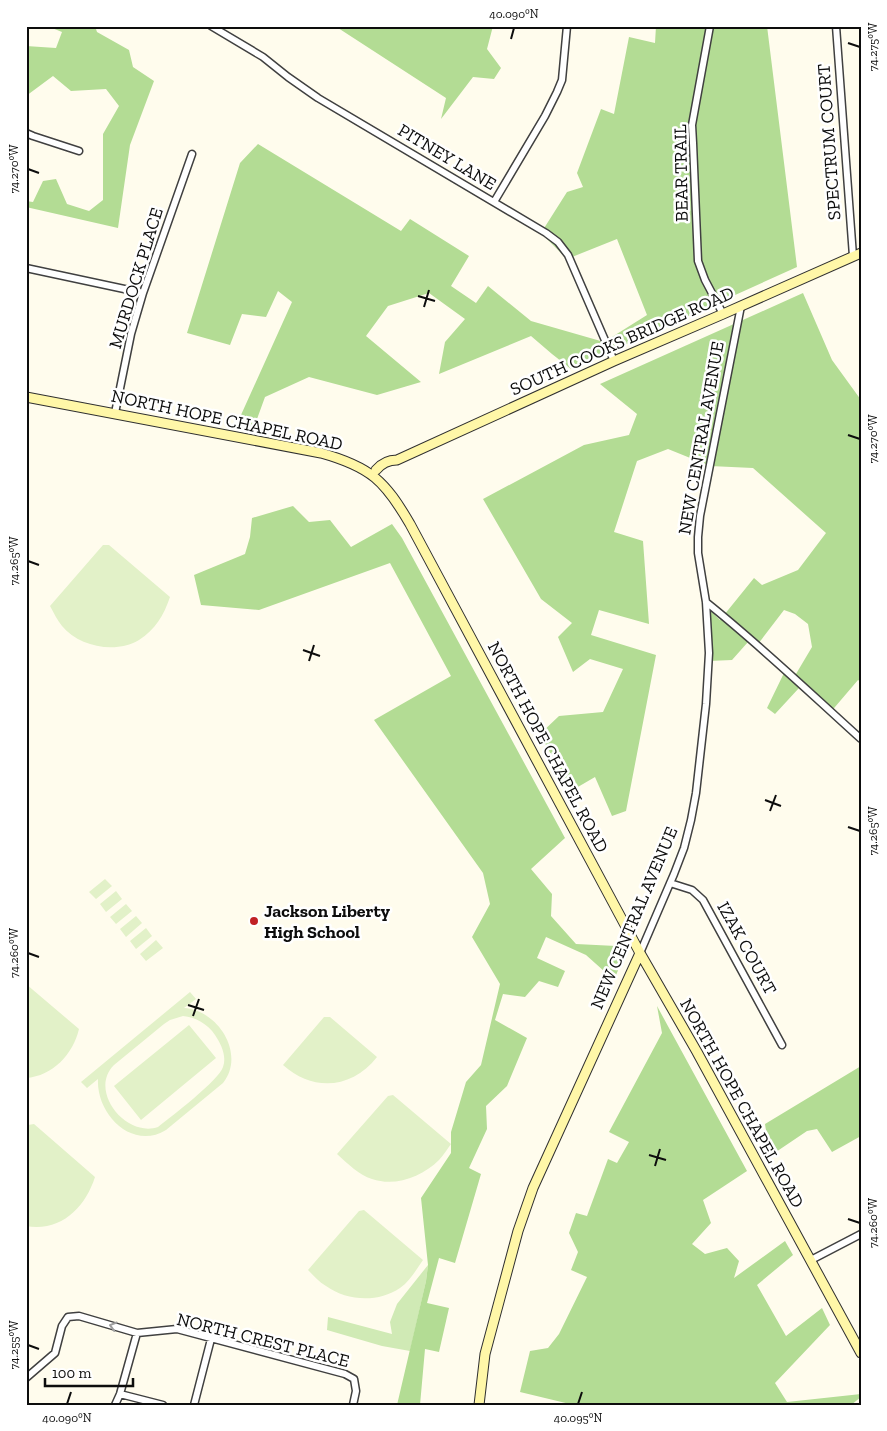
<svg xmlns="http://www.w3.org/2000/svg" width="887" height="1431" font-family="'Zilla Slab',serif">
<style>
.green{fill:#d0eab5}
.forest{fill:#b3dc94}
.pitch{fill:#e2f1c8;fill-rule:evenodd}
.lines{fill:none;stroke-linecap:round;stroke-linejoin:round}
.street-casing{stroke:#404040;stroke-width:9}
.secondary-casing{stroke:#2f2f2f;stroke-width:11}
.street{stroke:#fff;stroke-width:6}
.secondary{stroke:#fff7a8;stroke-width:9}
.oneway{stroke:#9e9e9e}
.ticks{fill:none;stroke:#0d0d0d;stroke-width:2}
.poi-dot{fill:#c12125;stroke:#fff;stroke-width:2}
.labels{text-anchor:middle;dominant-baseline:central;stroke-width:5;stroke-linejoin:round;paint-order:stroke}
.street-label{font-size:18px;fill:#0d0d0d;stroke:#fff}
.poi-label{font-size:18px;font-weight:bold;fill:#0d0d0d;stroke:#fff;text-anchor:start}
.neatline{fill:none;stroke:#0d0d0d;stroke-width:2}
.ticks-label{font-size:12px;text-anchor:middle;fill:#0d0d0d}
</style>
<rect width="100%" height="100%" fill="#fffced"/>
<path class="green" d="M 428,1265 L 426,1281 L 410,1351 L 382,1346 L 327,1330 L 328,1317 L 392,1334 L 390,1322 L 397,1304 Z"/>
<path class="forest" d="M 52,26 L 95,26 L 97,32 L 129,50 L 133,67 L 154,81 L 130,145 L 118,228 L 26,207 L 26,201 L 33,202 L 43,181 L 56,179 L 67,204 L 89,211 L 103,200 L 103,134 L 119,106 L 106,89 L 71,91 L 53,76 L 26,96 L 26,46 L 56,48 L 62,32 L 52,28 Z
M 335,26 L 493,26 L 487,49 L 501,68 L 494,79 L 473,77 L 441,119 L 446,98 Z
M 656,26 L 767,26 L 797,267 L 571,369 L 552,354 L 531,336 L 439,374 L 445,342 L 465,319 L 429,293 L 388,306 L 366,336 L 421,382 L 377,395 L 309,377 L 265,397 L 253,430 L 236,426 L 292,302 L 278,291 L 266,317 L 242,314 L 230,345 L 187,333 L 240,163 L 258,144 L 401,231 L 410,219 L 469,256 L 451,286 L 476,303 L 488,286 L 531,321 L 604,342 L 647,315 L 617,239 L 567,259 L 541,233 L 567,192 L 583,187 L 577,173 L 601,109 L 614,114 L 629,37 L 655,43 Z
M 803,293 L 832,360 L 861,400 L 861,682 L 858,680 L 829,714 L 799,688 L 775,714 L 767,708 L 784,673 L 793,679 L 812,647 L 808,624 L 795,614 L 784,610 L 755,648 L 748,642 L 732,660 L 709,661 L 705,605 L 720,620 L 754,578 L 762,585 L 798,570 L 826,533 L 753,468 L 710,466 L 668,449 L 637,461 L 614,532 L 643,541 L 649,624 L 599,610 L 591,635 L 656,655 L 626,811 L 612,816 L 595,777 L 571,791 L 540,734 L 559,716 L 603,712 L 623,669 L 590,659 L 573,672 L 558,637 L 572,623 L 541,599 L 483,499 L 584,445 L 629,435 L 637,414 L 600,384 Z
M 293,506 L 309,522 L 330,520 L 351,547 L 392,524 L 402,538 L 565,838 L 531,869 L 552,894 L 551,916 L 576,944 L 616,946 L 622,943 L 626,951 L 614,980 L 586,955 L 546,937 L 537,958 L 565,971 L 558,987 L 539,981 L 525,997 L 503,994 L 495,1020 L 527,1038 L 507,1086 L 486,1106 L 487,1129 L 469,1168 L 481,1174 L 455,1263 L 439,1258 L 427,1303 L 449,1308 L 439,1352 L 425,1349 L 420,1405 L 397,1405 L 426,1281 L 428,1265 L 421,1198 L 451,1153 L 451,1132 L 466,1082 L 481,1065 L 500,984 L 472,937 L 490,904 L 483,873 L 374,720 L 451,676 L 390,563 L 259,610 L 201,605 L 194,575 L 245,554 L 250,537 L 252,518 Z
M 657,1006 L 747,1171 L 703,1200 L 711,1223 L 692,1244 L 705,1254 L 727,1248 L 739,1261 L 734,1278 L 785,1241 L 793,1255 L 757,1285 L 786,1336 L 822,1308 L 830,1325 L 775,1383 L 787,1402 L 861,1394 L 861,1397 L 851,1405 L 574,1405 L 520,1392 L 530,1351 L 548,1348 L 559,1334 L 587,1277 L 571,1270 L 578,1252 L 569,1233 L 576,1213 L 587,1216 L 608,1159 L 617,1163 L 629,1142 L 609,1132 L 662,1033 Z
M 861,1066 L 861,1136 L 832,1152 L 817,1129 L 807,1131 L 770,1156 L 765,1124 Z"/>
<path class="pitch" d="M 103,545 L 109,545 L 170,597 C 164,615 155,630 139,640 C 116,654 79,647 62,626 C 57,620 54,613 50,606 Z
M 105,879 L 112,886 L 96,899 L 89,892 Z
M 116,891 L 122,899 L 106,912 L 100,904 Z
M 126,904 L 132,911 L 116,924 L 110,917 Z
M 136,916 L 142,923 L 126,937 L 120,929 Z
M 146,928 L 152,936 L 136,949 L 130,941 Z
M 156,940 L 163,948 L 146,961 L 140,954 Z
M 26,984 L 79,1029 C 73,1054 53,1076 26,1078 Z
M 190,992 L 196,999 L 184,1008 C 218,1010 246,1054 223,1083 L 166,1130 C 132,1151 96,1114 98,1079 L 87,1088 L 81,1082 ZM 183,1016 C 195,1017 208,1024 215,1035 C 221,1044 227,1056 223,1067 C 219,1080 171,1117 158,1127 C 126,1138 88,1091 114,1065 L 164,1024 L 170,1020 Z
M 324,1017 L 330,1017 L 377,1057 C 352,1089 313,1092 283,1065 Z
M 189,1025 L 216,1058 L 141,1120 L 114,1086 Z
M 393,1095 L 451,1144 C 447,1149 444,1155 439,1160 C 422,1177 395,1187 372,1179 C 359,1175 347,1163 337,1154 L 388,1096 Z
M 34,1124 L 95,1177 C 85,1208 61,1232 26,1226 L 26,1127 L 28,1125 Z
M 364,1210 L 423,1260 C 416,1270 410,1281 400,1288 C 378,1303 347,1301 326,1286 C 319,1282 314,1276 308,1270 L 359,1211 Z"/>
<g class="lines">
<g class="street-casing">
<path id="street" d="M 211,26 L 263,57 L 288,77 L 318,98 L 546,233 L 558,242 L 568,255 L 614,361
M 710,26 L 692,125 L 693,143 L 698,261 L 705,280 L 723,314
M 836,26 L 853,256
M 26,133 L 33,136 L 79,151
M 494,202 L 545,116 L 557,92 L 562,80 L 567,26
M 26,268 L 143,293
M 115,413 L 131,334 L 143,293 L 192,154
M 706,602 C 760,645 810,693 861,739
M 670,883 L 692,890 L 703,900 L 782,1045
M 640,953 L 674,874 L 684,848 L 691,820 L 696,793 L 706,704 L 709,653 L 706,602 L 698,553 L 698,537 L 700,516 L 741,306
M 811,1260 L 861,1234
M 26,1378 L 55,1353 L 62,1326 L 68,1317 L 79,1316 L 137,1333 L 177,1329 L 345,1374 L 354,1379 L 356,1391 L 353,1405
M 120,1394 L 163,1405
M 115,1405 L 120,1394 L 137,1333
M 194,1405 L 211,1339"/>
</g>
<g class="secondary-casing">
<path id="secondary" d="M 26,397 L 321,453 C 371,467 385,481 410,524 L 640,953 L 697,1052 L 861,1353
M 376,470 C 381,464 389,460 397,460 L 614,361 L 723,314 L 861,253
M 479,1405 L 485,1354 L 518,1231 L 533,1188 L 640,953"/>
</g>
<use href="#street" class="street"/>
<use href="#secondary" class="secondary"/>
</g>
<defs><path id="oneway-chevron" d="M-2-3.5L2.5 0L-2 3.5" fill="none" stroke-width="1.6" stroke-linecap="round" stroke-linejoin="round" transform="scale(1.25)"/></defs>
<use class="oneway" href="#oneway-chevron" transform="translate(113 1326) rotate(-164)"/>
<path class="ticks" d="M 511,39 L 514,28M 848,43 L 860,47M 28,169 L 39,173M 418,296 L 435,301M 424,307 L 429,290M 848,435 L 860,439M 28,561 L 39,565M 303,650 L 320,656M 309,661 L 314,645M 765,800 L 781,806M 770,811 L 776,795M 848,827 L 860,831M 28,953 L 39,957M 188,1005 L 204,1010M 193,1016 L 199,999M 649,1155 L 666,1160M 655,1166 L 660,1149M 848,1219 L 860,1223M 28,1345 L 39,1349M 67,1404 L 71,1392M 578,1404 L 582,1392"/>
<circle class="poi-dot" cx="254" cy="921" r="5"/>
<g class="labels">
<g class="street-label">
<text transform="translate(829 142) rotate(-94)">SPECTRUM COURT</text>
<text transform="translate(447 157) rotate(31)">PITNEY LANE</text>
<text transform="translate(681 173) rotate(-91)">BEAR TRAIL</text>
<text transform="translate(136 278) rotate(-73)">MURDOCK PLACE</text>
<text transform="translate(622 341) rotate(-24)">SOUTH COOKS BRIDGE ROAD</text>
<text transform="translate(227 420) rotate(12)">NORTH HOPE CHAPEL ROAD</text>
<text transform="translate(701 438) rotate(-80)">NEW CENTRAL AVENUE</text>
<text transform="translate(548 747) rotate(62)">NORTH HOPE CHAPEL ROAD</text>
<text transform="translate(634 918) rotate(-67)">NEW CENTRAL AVENUE</text>
<text transform="translate(747 948) rotate(61)">IZAK COURT</text>
<text transform="translate(742 1103) rotate(61)">NORTH HOPE CHAPEL ROAD</text>
<text transform="translate(263 1340) rotate(14)">NORTH CREST PLACE</text>
</g>
<g class="poi-label">
<text x="264" y="911">Jackson Liberty<tspan x="264" dy="21">High School</tspan></text>
</g>
</g>
<rect width="887" height="1431" fill="none" stroke="#ffffff" stroke-width="55"/>
<path d="M45 1378v8h88v-8" fill="none" stroke="#0d0d0d" stroke-width="2.5"/>
<text x="52" y="1378" font-size="15" fill="#0d0d0d" stroke="#ffffff" stroke-width="4" paint-order="stroke">100 m</text>
<rect x="28" y="28" width="832" height="1376" class="neatline"/>
<g class="ticks-label">
<text x="514" y="18">40.090°N</text>
<text transform="translate(873 47) rotate(-90)" y="4">74.275°W</text>
<text transform="translate(14 169) rotate(-90)" y="4">74.270°W</text>
<text transform="translate(873 439) rotate(-90)" y="4">74.270°W</text>
<text transform="translate(14 561) rotate(-90)" y="4">74.265°W</text>
<text transform="translate(873 831) rotate(-90)" y="4">74.265°W</text>
<text transform="translate(14 953) rotate(-90)" y="4">74.260°W</text>
<text transform="translate(873 1223) rotate(-90)" y="4">74.260°W</text>
<text transform="translate(14 1345) rotate(-90)" y="4">74.255°W</text>
<text x="67" y="1422">40.090°N</text>
<text x="578" y="1422">40.095°N</text>
</g>
</svg>
